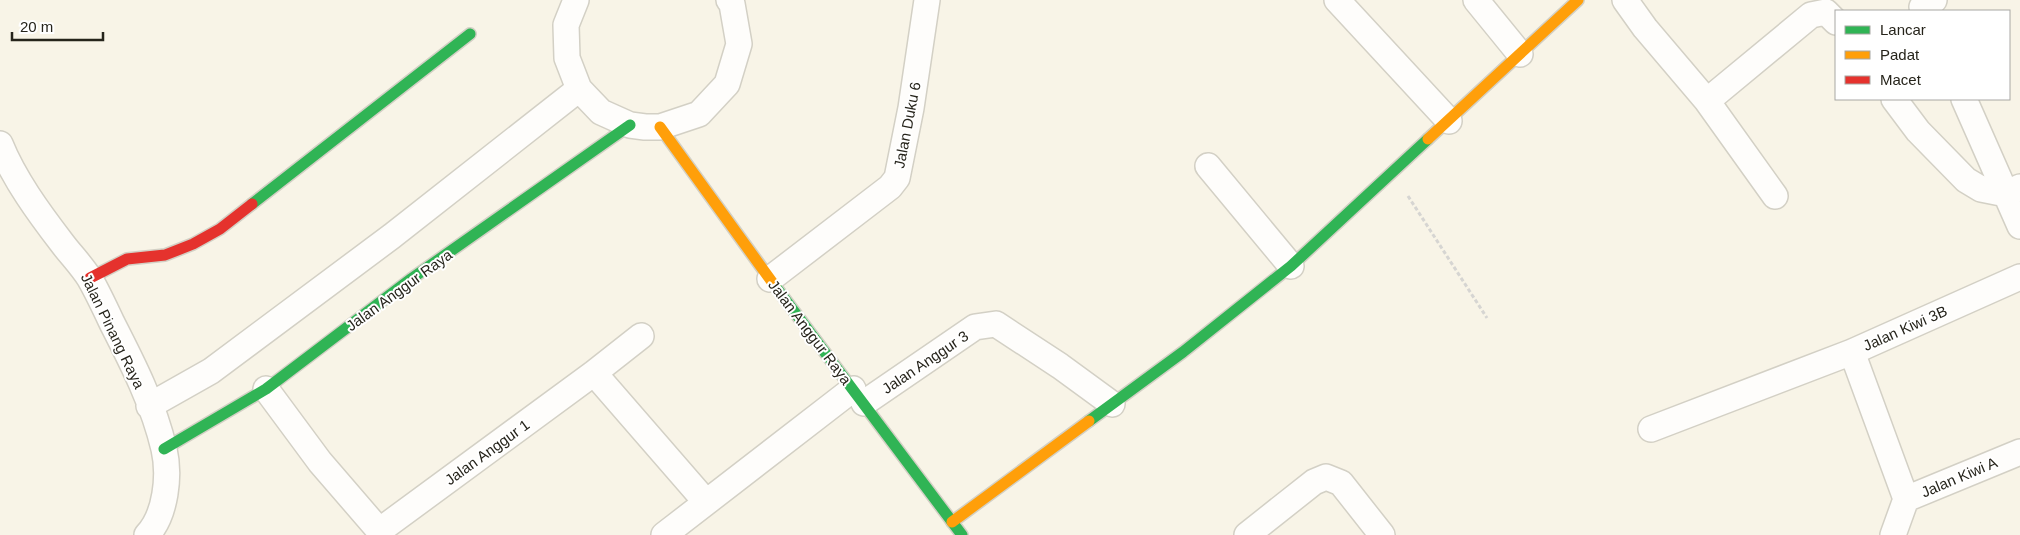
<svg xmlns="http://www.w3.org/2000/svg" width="2020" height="535" font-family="Arial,sans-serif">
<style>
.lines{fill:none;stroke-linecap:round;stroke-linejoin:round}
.street-casing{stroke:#d3d0c5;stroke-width:28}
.fast-casing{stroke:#d3d0c5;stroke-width:14}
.slow-casing{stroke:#d3d0c5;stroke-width:14}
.jam-casing{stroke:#d3d0c5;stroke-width:14}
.path{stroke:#d6d5d2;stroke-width:3;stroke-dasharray:4 2.5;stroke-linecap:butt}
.street{stroke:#fefdfb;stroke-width:25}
.fast{stroke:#30b455;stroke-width:11}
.slow{stroke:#ff9f0a;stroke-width:11}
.jam{stroke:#e5322d;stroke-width:11}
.labels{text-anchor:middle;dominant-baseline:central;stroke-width:4;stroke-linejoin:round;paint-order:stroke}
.street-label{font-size:15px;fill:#26241b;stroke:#fff}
</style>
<rect width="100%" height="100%" fill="#f8f4e7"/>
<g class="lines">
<g class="street-casing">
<path id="street" d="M 576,0 L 566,25 L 567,58 L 579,89 L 601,112 L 630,125 L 645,127 L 660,127 L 699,114 L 727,84 L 739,44 L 732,4 L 729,0
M 1337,0 L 1449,121
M 1476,0 L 1520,54
M 1625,0 L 1645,28 L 1707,101 L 1775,196
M 1922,7 L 1934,0
M 1894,99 L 1918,131 L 1966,180 L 1981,189 L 2006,194 L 2020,187
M 1964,99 L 2020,226
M 1707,101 L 1811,15 L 1826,12 L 1836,22
M 0,144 C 14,179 39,213 62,243 C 71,255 82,266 90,279 C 98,293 105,308 112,323 C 132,362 154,405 164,449 C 170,475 166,515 147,535
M 1208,166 L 1291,266
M 770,279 L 890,187 L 897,178 L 911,108 L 927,0
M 1852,352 L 1906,499
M 594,373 L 706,502
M 266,389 L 320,462 L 383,535
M 864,403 L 975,327 L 996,324 L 1060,366 L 1112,404
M 149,406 L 211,371 L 392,236 L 579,89
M 1651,429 L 1852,352 L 2020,277
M 379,531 L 594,373 L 641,336
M 664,535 L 853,389
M 1247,535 L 1314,482 L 1326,477 L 1341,483 L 1382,535
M 1893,535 L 1906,499 L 2020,452"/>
</g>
<g class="fast-casing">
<path id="fast" d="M 252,204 L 470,34
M 775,286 L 962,535
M 1089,421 L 1183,352 L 1291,266 L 1428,139
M 164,449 L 266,389 L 411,279 L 630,125"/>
</g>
<g class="slow-casing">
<path id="slow" d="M 660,127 L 775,286
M 1428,139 L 1578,0
M 952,522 L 1089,421"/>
</g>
<g class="jam-casing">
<path id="jam" d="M 90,278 L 127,259 L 165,255 L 193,244 L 220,229 L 252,204"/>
</g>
<path class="path" d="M 1408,196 L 1487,318"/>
<use href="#street" class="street"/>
<use href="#fast" class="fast"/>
<use href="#slow" class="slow"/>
<use href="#jam" class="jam"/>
</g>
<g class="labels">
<g class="street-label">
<text transform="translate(907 125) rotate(-79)">Jalan Duku 6</text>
<text transform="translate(399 290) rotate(-36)">Jalan Anggur Raya</text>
<text transform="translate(1905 328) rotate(-24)">Jalan Kiwi 3B</text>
<text transform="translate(113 331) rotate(64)">Jalan Pinang Raya</text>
<text transform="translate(810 332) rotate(53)">Jalan Anggur Raya</text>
<text transform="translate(925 362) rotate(-34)">Jalan Anggur 3</text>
<text transform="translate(487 452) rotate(-36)">Jalan Anggur 1</text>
<text transform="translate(1959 477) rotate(-23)">Jalan Kiwi A</text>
</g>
</g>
<rect x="1835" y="10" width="175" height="90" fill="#ffffff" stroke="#a8a7a4"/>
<rect x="1845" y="26" width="25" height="8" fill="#30b455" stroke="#a8a7a4"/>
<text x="1880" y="35" font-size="15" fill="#26241b">Lancar</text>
<rect x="1845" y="51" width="25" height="8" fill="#ff9f0a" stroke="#a8a7a4"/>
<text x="1880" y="60" font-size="15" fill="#26241b">Padat</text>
<rect x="1845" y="76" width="25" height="8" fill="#e5322d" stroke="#a8a7a4"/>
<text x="1880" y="85" font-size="15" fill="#26241b">Macet</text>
<path d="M12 32v8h91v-8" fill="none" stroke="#26241b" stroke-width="2.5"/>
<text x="20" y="32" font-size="15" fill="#26241b" stroke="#ffffff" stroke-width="4" paint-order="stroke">20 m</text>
</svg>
